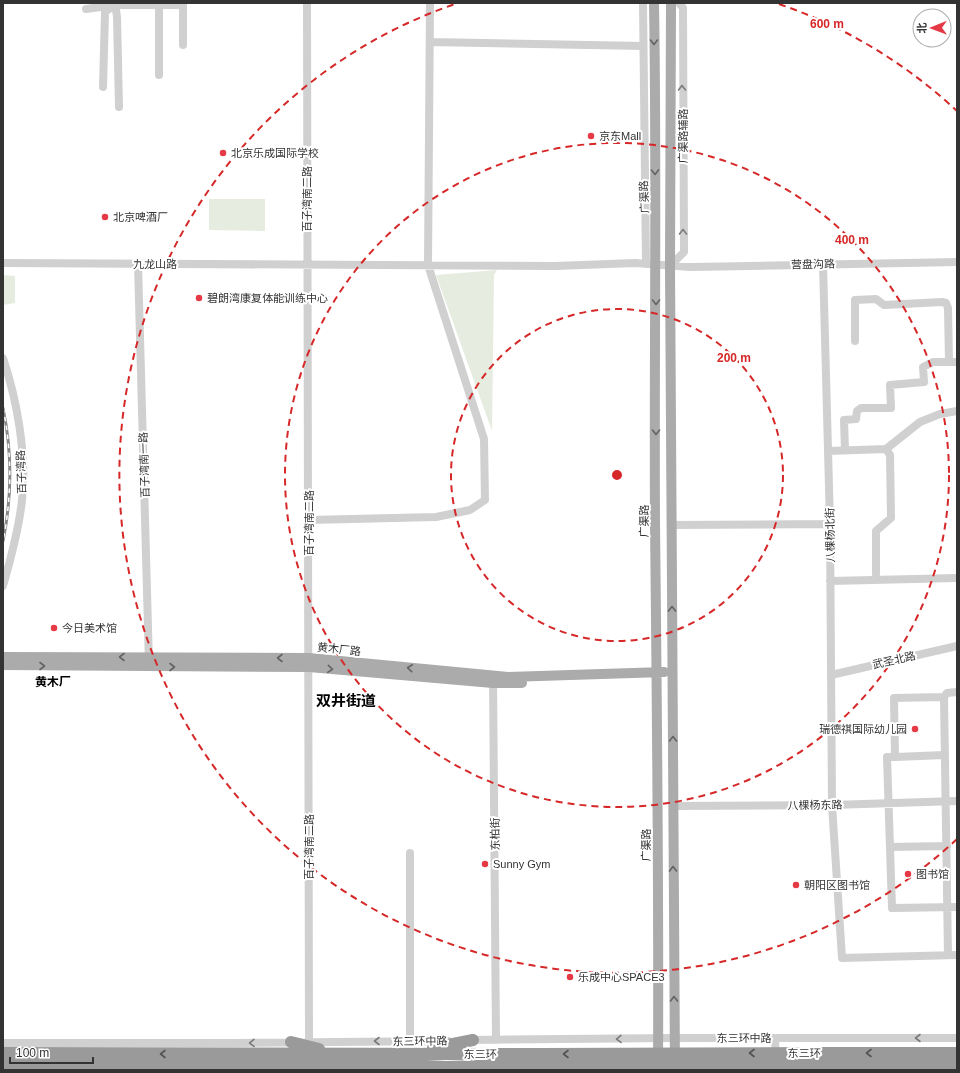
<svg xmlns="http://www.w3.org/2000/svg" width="960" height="1073" font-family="Arial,'Noto Sans SC',sans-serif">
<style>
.green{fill:#e6ecdf}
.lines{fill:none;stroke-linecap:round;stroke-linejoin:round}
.minor{stroke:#d0d0d0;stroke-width:8}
.major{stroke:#ababab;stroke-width:10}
.highway{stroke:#9a9a9a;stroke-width:12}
.rail-casing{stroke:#888;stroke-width:3}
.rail{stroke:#fff;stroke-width:1.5;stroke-dasharray:4.5;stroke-linecap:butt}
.highway-bridge{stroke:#9a9a9a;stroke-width:12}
.oneway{stroke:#636363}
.oneway2{stroke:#7a7a7a}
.oneway3{stroke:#525252}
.ring{fill:none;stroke:#d62828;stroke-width:2;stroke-dasharray:7 5}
.poi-dot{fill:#e63946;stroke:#fff;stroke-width:1.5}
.labels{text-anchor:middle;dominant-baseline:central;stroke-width:4;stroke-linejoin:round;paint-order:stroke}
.poi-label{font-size:11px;fill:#333;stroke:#fff;text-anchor:start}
.street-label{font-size:11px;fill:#333;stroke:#fff}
.neighbourhood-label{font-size:12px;font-weight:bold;fill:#000;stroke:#fff}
.district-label{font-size:15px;font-weight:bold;fill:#000;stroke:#fff}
.centre{fill:#d62828;stroke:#fff;stroke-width:2}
.ring-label{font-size:12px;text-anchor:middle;font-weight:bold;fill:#d62828;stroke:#fff;stroke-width:4;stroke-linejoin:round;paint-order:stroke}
</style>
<rect width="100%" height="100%" fill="#fff"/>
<path class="green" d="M 209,199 L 265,199 L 265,231 L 209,230 Z
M 497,270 L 494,275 L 492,431 L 436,275 Z
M 3,275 L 15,276 L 15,303 L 3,305 Z"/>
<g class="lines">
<path class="minor" d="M 115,3 L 117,17 L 119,107
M 307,3 L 309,1042
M 643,3 L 646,264
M 159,5 L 159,75
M 86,9 L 115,5 L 183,5
M 430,42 L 643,46
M 183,45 L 183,3
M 103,87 L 105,12 L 113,6
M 3,263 L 555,266 L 635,263 L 691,267 L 957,262
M 138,264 L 149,664
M 823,264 L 830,524 L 832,805 L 842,958 L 957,955
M 670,266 L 684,252 L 683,8 L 679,3
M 855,341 L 855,300 L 876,299 L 884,305 L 942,302 L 946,303 L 948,308 L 949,362 L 957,362
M 3,358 C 17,400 27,455 22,500 C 19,529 11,558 3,586
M 845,450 L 844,420 L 856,419 L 857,411 L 861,408 L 891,408 L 890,385 L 924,382 L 923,367 L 933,362 L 949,362
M 828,451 L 886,449 L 920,422 L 940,414 L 957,411
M 309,520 L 436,517 L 470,510 L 485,500 L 484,439 L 428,265 L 430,3
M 671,525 L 830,524
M 876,574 L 876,531 L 891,518 L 890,455 L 886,449
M 830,581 L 957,578
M 831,675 L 957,646
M 493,677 L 496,1040
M 944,697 L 947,693 L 957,692
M 945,755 L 895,757 L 894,698 L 944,697 C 946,783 947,869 948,955
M 895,757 L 887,757 L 892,908 L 957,907
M 673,806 L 832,805 L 957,801
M 890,847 L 947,846
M 410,853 L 410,1041
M 775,1038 L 776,1070
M 468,1040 L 674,1038 L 957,1038
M 3,1043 L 235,1043 L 448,1041"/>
<path class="major" d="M 654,3 C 657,176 654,350 655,523 C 657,705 659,888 658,1070
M 671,3 L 670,266 L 675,1070
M 3,657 L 309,658 L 508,677 L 664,672
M 3,665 L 309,667 L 493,683 L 522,683"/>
<path class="highway" d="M 291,1042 L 319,1049
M 433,1048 L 473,1040
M 3,1053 L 539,1054
M 819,1053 L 957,1053
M 3,1064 L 407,1065 L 446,1067 L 539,1064
M 820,1064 L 957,1065"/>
<g class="rail-casing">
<path id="rail" d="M 3,408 C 12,451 12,497 3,541"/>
</g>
<use href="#rail" class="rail"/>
<path class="highway-bridge" d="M 539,1054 L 819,1053
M 539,1064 L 820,1064"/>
</g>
<defs><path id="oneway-chevron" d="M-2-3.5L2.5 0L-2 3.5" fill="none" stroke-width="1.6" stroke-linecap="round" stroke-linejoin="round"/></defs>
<g class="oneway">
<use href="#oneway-chevron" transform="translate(654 42) rotate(90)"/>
<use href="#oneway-chevron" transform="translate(655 172) rotate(89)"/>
<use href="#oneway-chevron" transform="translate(656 302) rotate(90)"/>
<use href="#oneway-chevron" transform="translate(656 432) rotate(90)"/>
<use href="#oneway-chevron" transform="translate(672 609) rotate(-90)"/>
<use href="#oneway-chevron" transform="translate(122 657) rotate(-180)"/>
<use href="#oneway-chevron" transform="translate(280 658) rotate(-180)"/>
<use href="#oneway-chevron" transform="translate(42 666)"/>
<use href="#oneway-chevron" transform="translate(172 667)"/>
<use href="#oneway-chevron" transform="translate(410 668) rotate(-174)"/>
<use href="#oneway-chevron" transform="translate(330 669) rotate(5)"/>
<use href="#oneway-chevron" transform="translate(673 739) rotate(-90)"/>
<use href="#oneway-chevron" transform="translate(673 869) rotate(-90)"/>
<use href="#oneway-chevron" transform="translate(674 999) rotate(-90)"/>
</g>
<g class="oneway2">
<use href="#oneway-chevron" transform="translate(682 88) rotate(-90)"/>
<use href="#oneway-chevron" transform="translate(683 232) rotate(-90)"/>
<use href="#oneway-chevron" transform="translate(918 1038) rotate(180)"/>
<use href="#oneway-chevron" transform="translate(619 1039) rotate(179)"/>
<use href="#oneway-chevron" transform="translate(377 1041) rotate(180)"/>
<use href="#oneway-chevron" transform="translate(252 1043) rotate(179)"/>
</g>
<g class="oneway3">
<use href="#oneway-chevron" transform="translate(752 1053) rotate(180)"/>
<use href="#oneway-chevron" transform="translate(869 1053) rotate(180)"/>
<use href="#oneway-chevron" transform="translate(163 1054) rotate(-180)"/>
<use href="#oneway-chevron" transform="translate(566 1054) rotate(180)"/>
</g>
<g class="ring">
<circle cx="617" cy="475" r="166"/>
<circle cx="617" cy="475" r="332"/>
<path d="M957 839A498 498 0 1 1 455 4M779 4A498 498 0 0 1 957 111"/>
</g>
<g class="poi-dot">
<circle cx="591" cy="136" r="4"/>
<circle cx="223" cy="153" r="4"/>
<circle cx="105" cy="217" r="4"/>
<circle cx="199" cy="298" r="4"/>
<circle cx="54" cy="628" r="4"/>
<circle cx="915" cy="729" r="4"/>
<circle cx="485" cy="864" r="4"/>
<circle cx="908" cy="874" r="4"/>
<circle cx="796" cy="885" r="4"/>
<circle cx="570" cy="977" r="4"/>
</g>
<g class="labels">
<g class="poi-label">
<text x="599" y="136">京东Mall</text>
<text x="231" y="153">北京乐成国际学校</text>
<text x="113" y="217">北京啤酒厂</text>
<text x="207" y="298">碧朗湾康复体能训练中心</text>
<text x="62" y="628">今日美术馆</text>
<text x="907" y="729" text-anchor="end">瑞德祺国际幼儿园</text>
<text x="493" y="864">Sunny Gym</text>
<text x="916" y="874">图书馆</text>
<text x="804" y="885">朝阳区图书馆</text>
<text x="578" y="977">乐成中心SPACE3</text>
</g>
<g class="street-label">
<text transform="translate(683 136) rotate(-90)">广渠路辅路</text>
<text transform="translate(644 197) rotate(-92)">广渠路</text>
<text transform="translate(307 199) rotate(-90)">百子湾南二路</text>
<text x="155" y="264">九龙山路</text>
<text transform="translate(813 264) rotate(-1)">营盘沟路</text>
<text transform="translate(144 465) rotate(-92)">百子湾南一路</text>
<text transform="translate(21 472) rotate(-92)">百子湾路</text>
<text transform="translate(644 521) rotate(-90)">广渠路</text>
<text transform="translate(309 523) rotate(-90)">百子湾南二路</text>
<text transform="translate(830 535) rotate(-91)">八棵杨北街</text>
<text transform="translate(339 649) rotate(6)">黄木厂路</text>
<text transform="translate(894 660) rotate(-13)">武圣北路</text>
<text transform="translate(815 805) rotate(-1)">八棵杨东路</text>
<text transform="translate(495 834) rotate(-91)">东柏街</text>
<text transform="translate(646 845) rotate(-90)">广渠路</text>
<text transform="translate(309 847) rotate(-90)">百子湾南二路</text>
<text x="744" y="1038">东三环中路</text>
<text transform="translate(420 1041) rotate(-1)">东三环中路</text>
<text x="804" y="1053">东三环</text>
<text x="480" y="1054">东三环</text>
</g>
<g class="neighbourhood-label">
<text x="53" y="682">黄木厂</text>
</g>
<g class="district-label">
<text x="346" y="700">双井街道</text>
</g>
</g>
<circle cx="617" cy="475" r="6" class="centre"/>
<g class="ring-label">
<text x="827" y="28">600 m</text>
<text x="852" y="244">400 m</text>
<text x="734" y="362">200 m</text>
</g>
<rect width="960" height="1073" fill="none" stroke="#333333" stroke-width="8"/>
<g transform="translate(932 28) rotate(269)"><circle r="19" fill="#ffffff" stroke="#adadad"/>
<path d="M0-3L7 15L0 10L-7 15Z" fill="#e63946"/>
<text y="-6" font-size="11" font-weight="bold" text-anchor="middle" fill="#333333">北</text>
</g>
<path d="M10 1057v6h83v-6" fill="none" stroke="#333333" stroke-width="2"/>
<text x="16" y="1057" font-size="12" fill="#333333" stroke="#ffffff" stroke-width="3" paint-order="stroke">100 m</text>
</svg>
